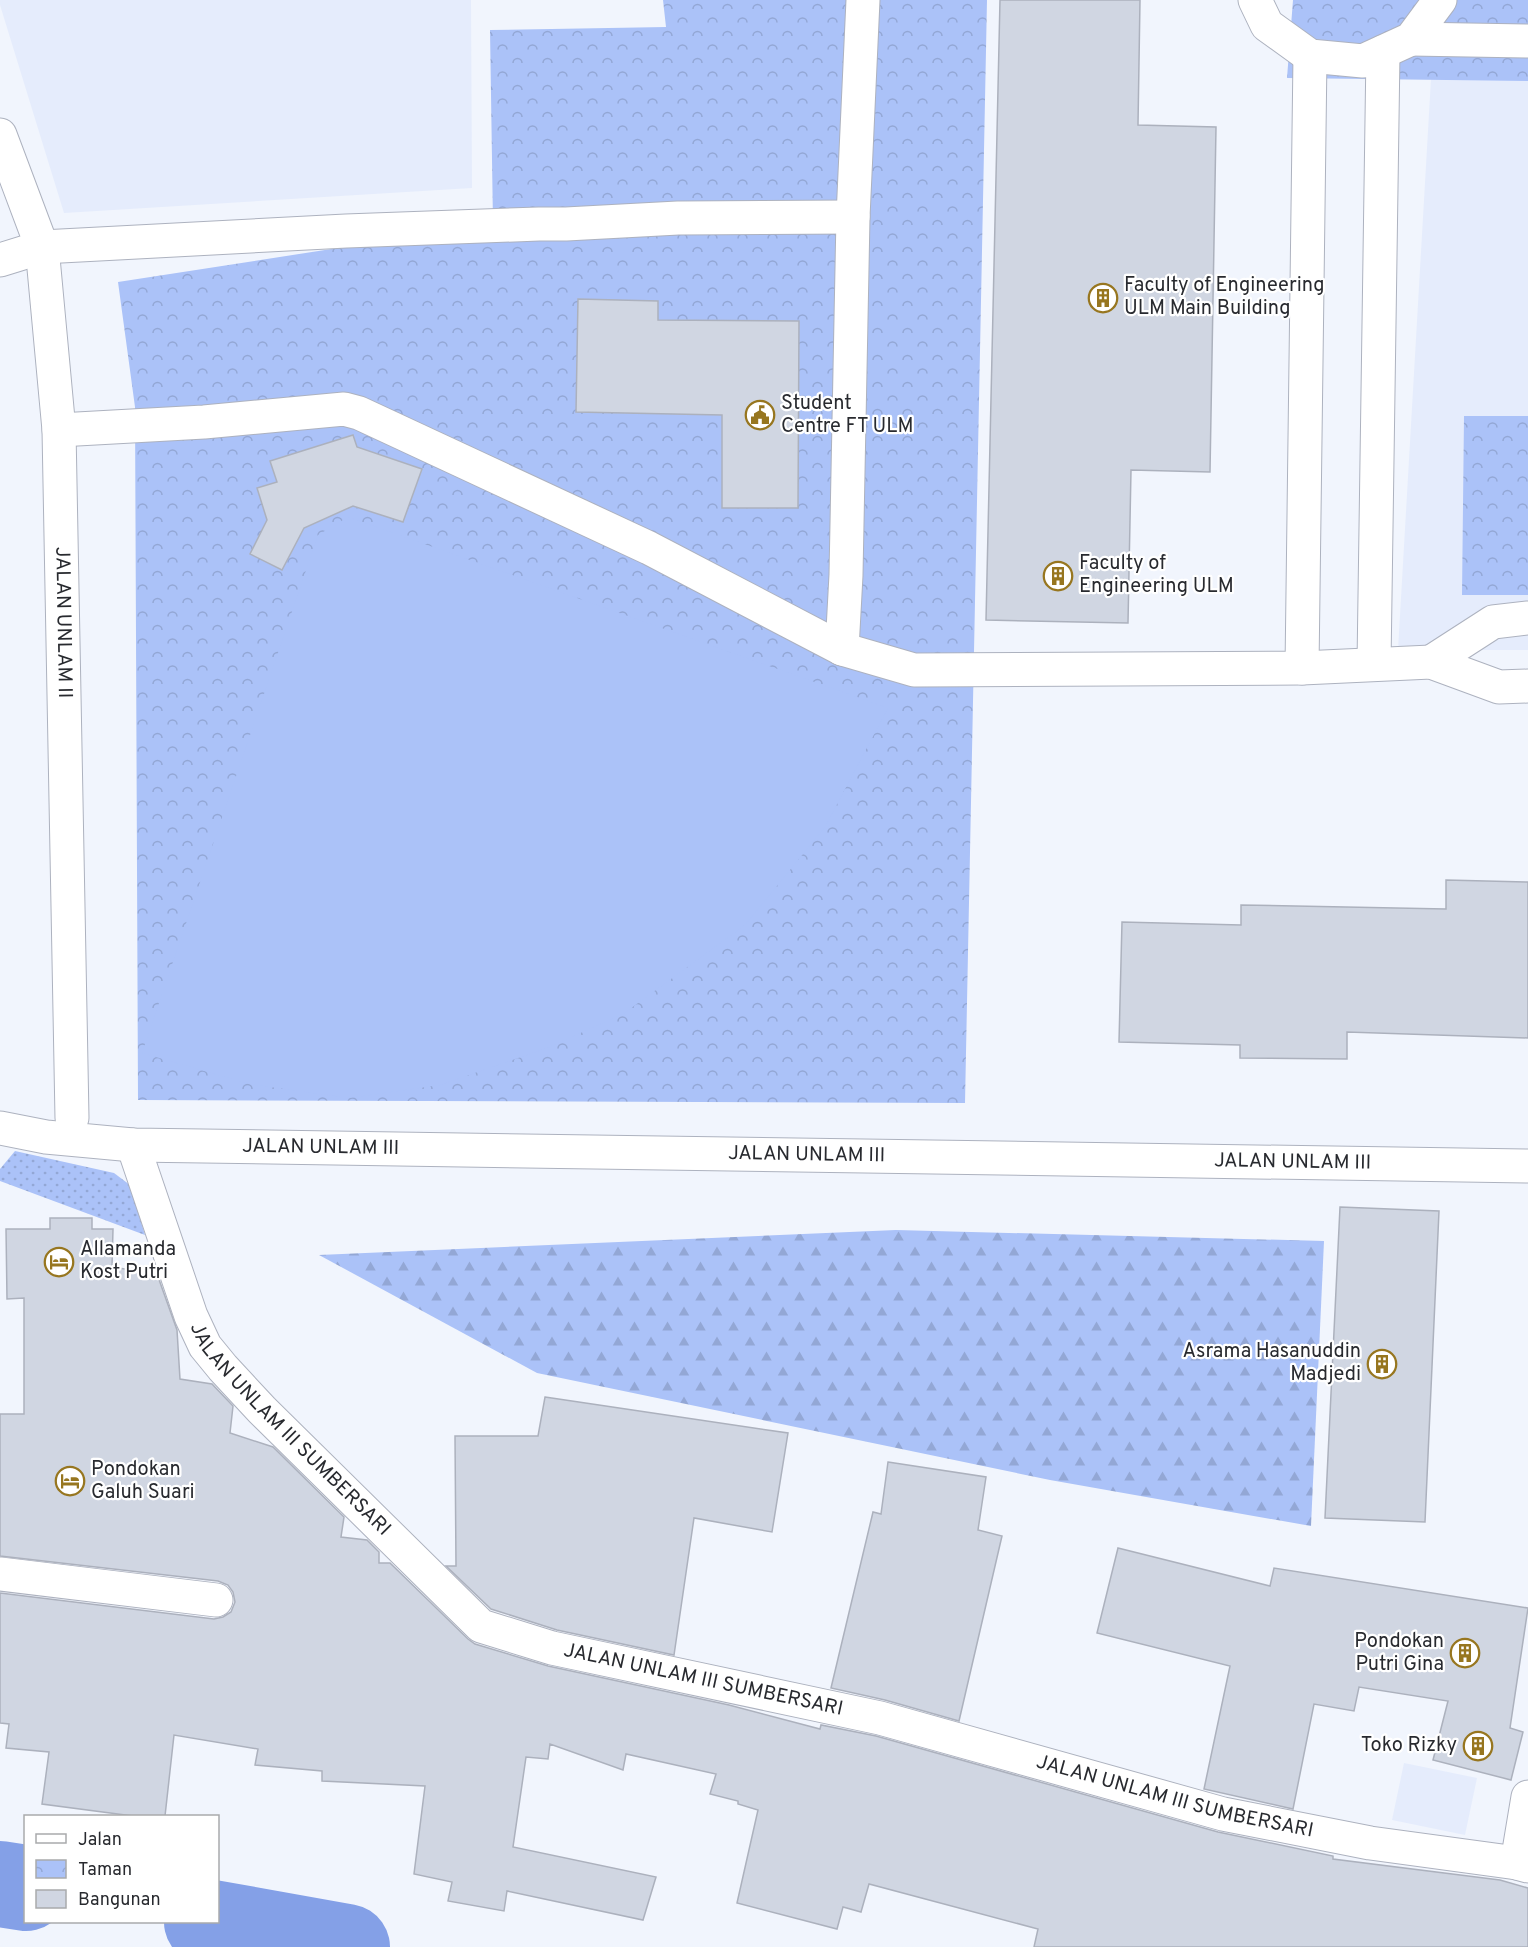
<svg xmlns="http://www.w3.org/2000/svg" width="1528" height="1947" font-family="Overpass,sans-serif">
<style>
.built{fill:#e5ecfc}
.grass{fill:url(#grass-dots)}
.forest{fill:url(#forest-firs)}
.park{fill:url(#park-crowns)}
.pitch{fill:#abc2f8}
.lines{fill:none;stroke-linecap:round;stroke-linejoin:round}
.river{stroke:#84a0e7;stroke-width:86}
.building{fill:#d0d6e2;stroke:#acb1bd;stroke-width:1.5}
.minor-casing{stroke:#adb2bf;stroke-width:35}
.minor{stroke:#fff;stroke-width:33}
.labels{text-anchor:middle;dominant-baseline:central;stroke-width:4.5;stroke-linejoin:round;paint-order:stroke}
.poi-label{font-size:20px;fill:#282a2f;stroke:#fff;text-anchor:start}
.street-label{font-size:20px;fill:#282a2f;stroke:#fff}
</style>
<defs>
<pattern id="grass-dots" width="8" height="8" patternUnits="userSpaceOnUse" patternTransform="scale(1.5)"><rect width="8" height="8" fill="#abc2f8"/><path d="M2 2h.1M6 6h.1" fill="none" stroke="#93a7d5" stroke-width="1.8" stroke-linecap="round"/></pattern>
<pattern id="forest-firs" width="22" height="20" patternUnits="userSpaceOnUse" patternTransform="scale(1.5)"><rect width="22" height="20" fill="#abc2f8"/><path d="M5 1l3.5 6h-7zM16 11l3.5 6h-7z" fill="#93a7d5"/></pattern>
<pattern id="park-crowns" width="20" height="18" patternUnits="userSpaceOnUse" patternTransform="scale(1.5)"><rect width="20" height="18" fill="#abc2f8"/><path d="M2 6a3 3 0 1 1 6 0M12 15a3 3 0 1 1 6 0" fill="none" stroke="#93a7d5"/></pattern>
</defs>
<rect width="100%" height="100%" fill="#f1f5fd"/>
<path class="built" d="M 0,0 L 471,0 L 472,188 L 64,213 L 0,5 Z
M 1528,78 L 1528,650 L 1398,650 L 1431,79 Z
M 1404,1763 L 1477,1778 L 1465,1835 L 1392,1820 Z"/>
<path class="grass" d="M 15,1151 L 114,1173 L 130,1185 L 145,1235 L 0,1181 L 0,1169 Z"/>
<path class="forest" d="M 896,1230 L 1324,1241 L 1311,1526 L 1050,1480 L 537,1373 L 319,1255 Z"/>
<path class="park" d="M 663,0 L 987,0 L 965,1103 L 138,1100 L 135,407 L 118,282 L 493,224 L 490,30 L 666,27 Z
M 1293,0 L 1528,0 L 1528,81 L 1287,78 Z
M 1464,416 L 1528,416 L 1528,595 L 1462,595 Z"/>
<path class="pitch" d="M 348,517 L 888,708 L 825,827 L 745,925 L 623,1014 L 547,1048 L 440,1085 L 349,1098 L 249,1084 L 142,1053 L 318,535 Z"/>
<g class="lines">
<path class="river" d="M 0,1884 L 26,1888
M 207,1922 L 347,1947"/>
</g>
<path class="building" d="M 1000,0 L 1140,0 L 1138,125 L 1216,127 L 1210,472 L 1131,470 L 1128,623 L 986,620 Z
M 578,299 L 658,301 L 658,320 L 799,321 L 798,508 L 722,508 L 722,415 L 576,412 Z
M 353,435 L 357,447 L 422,469 L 403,522 L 353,506 L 304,528 L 282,570 L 250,554 L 267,520 L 257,488 L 277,482 L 270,461 Z
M 1446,880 L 1528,882 L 1528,1038 L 1347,1032 L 1347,1059 L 1240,1058 L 1240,1045 L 1119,1042 L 1122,922 L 1241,925 L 1241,905 L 1446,909 Z
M 1340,1207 L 1439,1211 L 1425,1522 L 1325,1518 Z
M 50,1218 L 92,1218 L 92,1229 L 113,1229 L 112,1267 L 157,1274 L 177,1330 L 180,1379 L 212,1384 L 233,1406 L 230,1433 L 273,1447 L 344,1517 L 341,1537 L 367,1540 L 379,1552 L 379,1563 L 390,1563 L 468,1639 L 475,1644 L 548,1666 L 729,1705 L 820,1729 L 821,1725 L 876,1736 L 1218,1832 L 1333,1856 L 1333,1859 L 1500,1880 L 1528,1888 L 1528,1947 L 1034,1947 L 1038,1929 L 869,1884 L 861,1912 L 843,1907 L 837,1929 L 737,1903 L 758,1810 L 738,1804 L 738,1801 L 710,1794 L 716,1774 L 626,1754 L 623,1770 L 550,1744 L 548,1759 L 526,1757 L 513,1847 L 656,1877 L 643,1920 L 507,1891 L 504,1911 L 448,1901 L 452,1882 L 414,1874 L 425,1786 L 322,1781 L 322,1771 L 255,1765 L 258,1749 L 174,1735 L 165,1816 L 133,1816 L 42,1804 L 49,1752 L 6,1748 L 9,1724 L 0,1723 L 0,1593 L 214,1619 L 223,1617 L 231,1612 L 235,1602 L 233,1592 L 228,1585 L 218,1581 L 0,1556 L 0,1414 L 24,1414 L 24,1298 L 7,1299 L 6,1229 L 50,1229 Z
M 545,1397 L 788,1433 L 772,1532 L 694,1518 L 674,1655 L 557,1630 L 491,1609 L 446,1566 L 456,1566 L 455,1436 L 538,1436 Z
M 888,1462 L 986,1477 L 978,1530 L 1002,1536 L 959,1721 L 885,1700 L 831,1688 L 873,1512 L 881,1514 Z
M 1118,1548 L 1270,1586 L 1274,1568 L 1528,1608 L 1510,1728 L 1523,1732 L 1511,1780 L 1433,1760 L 1448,1701 L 1359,1687 L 1354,1711 L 1314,1704 L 1293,1809 L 1204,1789 L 1230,1666 L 1097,1633 Z"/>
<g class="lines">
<g class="minor-casing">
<g id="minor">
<path d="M 863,0 L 853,217 L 846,575 L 842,649 L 914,670 L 1302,668 L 1431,662 L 1499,687 L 1528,686"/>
<path d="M 1255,0 L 1267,25 L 1310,56 L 1363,61 L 1411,39 L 1440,0"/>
<path d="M 1411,39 L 1528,41"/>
<path id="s1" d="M 0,135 L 42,247 L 59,430 L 72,1118"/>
<path d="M 0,260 L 42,247 L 346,231 L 539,224 L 566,224 L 678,218 L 853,217"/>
<path d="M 59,430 L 204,422 L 344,409 L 359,413 L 649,548 L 842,649"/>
<path d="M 1431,662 L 1493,622 L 1528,618"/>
<path d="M 1374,664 L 1383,52"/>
<path d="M 1302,668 L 1310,56"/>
<path id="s2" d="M 0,1128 L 46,1137 L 133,1145 L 1528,1166"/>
<path id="s3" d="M 133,1145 L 191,1316 L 205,1346 L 223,1368 L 262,1410 L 481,1626 L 552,1648 L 880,1718 L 1223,1814 L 1370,1843 L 1517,1863 L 1528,1866"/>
<path d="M 0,1574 L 216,1600"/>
<path d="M 1517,1863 L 1528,1797"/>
</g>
</g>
<use href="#minor" class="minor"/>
</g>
<defs>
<g id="building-ring" transform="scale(1.5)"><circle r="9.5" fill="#fff" stroke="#97761f" stroke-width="1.5"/><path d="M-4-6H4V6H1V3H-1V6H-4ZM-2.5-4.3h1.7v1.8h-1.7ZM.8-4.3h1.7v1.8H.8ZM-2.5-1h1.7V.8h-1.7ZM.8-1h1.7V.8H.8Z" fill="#97761f"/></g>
<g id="civic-ring" transform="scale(1.5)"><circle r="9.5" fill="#fff" stroke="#97761f" stroke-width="1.5"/><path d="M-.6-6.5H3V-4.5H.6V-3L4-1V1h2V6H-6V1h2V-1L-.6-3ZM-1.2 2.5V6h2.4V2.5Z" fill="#97761f"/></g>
<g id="hotel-ring" transform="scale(1.5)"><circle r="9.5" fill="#fff" stroke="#97761f" stroke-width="1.5"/><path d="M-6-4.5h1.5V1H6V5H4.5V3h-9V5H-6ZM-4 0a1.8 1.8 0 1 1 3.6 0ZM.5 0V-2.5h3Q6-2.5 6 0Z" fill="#97761f"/></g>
</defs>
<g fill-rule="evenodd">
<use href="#building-ring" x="1103" y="298"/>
<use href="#civic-ring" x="760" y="415"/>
<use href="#building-ring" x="1058" y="576"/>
<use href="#hotel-ring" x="59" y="1262"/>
<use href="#building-ring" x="1382" y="1364"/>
<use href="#hotel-ring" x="70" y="1481"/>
<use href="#building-ring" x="1465" y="1653"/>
<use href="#building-ring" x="1478" y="1746"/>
</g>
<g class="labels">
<g class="poi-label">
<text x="1124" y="286">Faculty of Engineering<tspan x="1124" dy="23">ULM Main Building</tspan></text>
<text x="781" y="404">Student<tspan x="781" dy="23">Centre FT ULM</tspan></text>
<text x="1079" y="564">Faculty of<tspan x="1079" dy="23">Engineering ULM</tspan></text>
<text x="80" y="1250">Allamanda<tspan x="80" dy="23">Kost Putri</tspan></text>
<text x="1361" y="1352" text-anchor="end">Asrama Hasanuddin<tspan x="1361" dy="23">Madjedi</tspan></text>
<text x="91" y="1470">Pondokan<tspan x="91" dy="23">Galuh Suari</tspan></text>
<text x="1444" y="1642" text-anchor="end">Pondokan<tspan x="1444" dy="23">Putri Gina</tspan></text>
<text x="1457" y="1746" text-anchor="end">Toko Rizky</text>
</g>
<g class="street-label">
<text stroke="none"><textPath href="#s1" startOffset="496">JALAN UNLAM II</textPath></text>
<text stroke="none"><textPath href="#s2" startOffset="322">JALAN UNLAM III</textPath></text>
<text stroke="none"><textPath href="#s2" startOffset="808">JALAN UNLAM III</textPath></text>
<text stroke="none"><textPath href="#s2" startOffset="1294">JALAN UNLAM III</textPath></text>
<text stroke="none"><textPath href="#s3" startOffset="332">JALAN UNLAM III SUMBERSARI</textPath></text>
<text stroke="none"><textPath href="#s3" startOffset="836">JALAN UNLAM III SUMBERSARI</textPath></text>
<text stroke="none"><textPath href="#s3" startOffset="1322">JALAN UNLAM III SUMBERSARI</textPath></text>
</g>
</g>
<rect x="24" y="1815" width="195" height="108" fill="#ffffff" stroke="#a9aaac" stroke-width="1.5"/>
<rect x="36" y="1834" width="30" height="9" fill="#ffffff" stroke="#a9aaac" stroke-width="1.5"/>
<text x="78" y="1845" font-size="18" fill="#282a2f">Jalan</text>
<rect x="36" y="1860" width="30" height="18" fill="url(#park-crowns)" stroke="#a9aaac" stroke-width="1.5"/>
<text x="78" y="1875" font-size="18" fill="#282a2f">Taman</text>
<rect x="36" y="1890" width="30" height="18" fill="#d0d6e2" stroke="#a9aaac" stroke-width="1.5"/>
<text x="78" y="1905" font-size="18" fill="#282a2f">Bangunan</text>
</svg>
